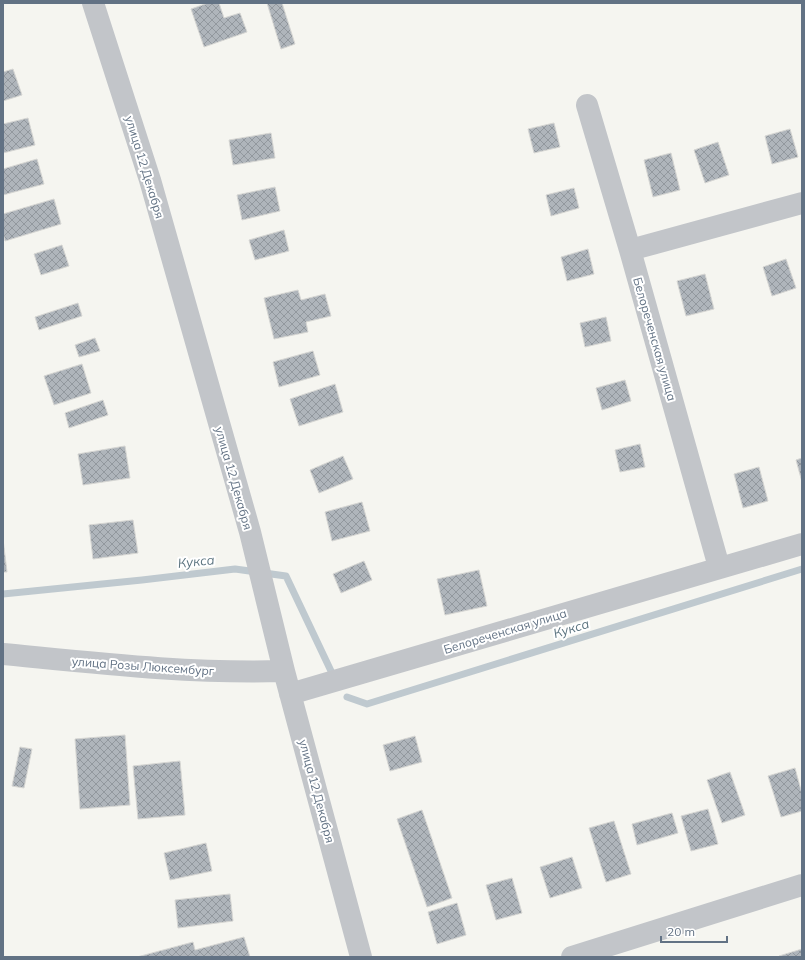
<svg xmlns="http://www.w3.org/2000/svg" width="805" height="960" font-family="Mulish,sans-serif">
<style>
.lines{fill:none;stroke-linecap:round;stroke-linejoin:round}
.stream{stroke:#bfc9cf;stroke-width:7}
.building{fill:url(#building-cross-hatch);stroke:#d6d6d3}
.minor{stroke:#c2c5c9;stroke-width:22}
.tertiary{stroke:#c2c5c9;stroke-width:22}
.labels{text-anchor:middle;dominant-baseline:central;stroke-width:4;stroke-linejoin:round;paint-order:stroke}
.street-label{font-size:12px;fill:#627284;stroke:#fff}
.water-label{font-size:13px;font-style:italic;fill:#5d7581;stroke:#fff}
</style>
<defs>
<pattern id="building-cross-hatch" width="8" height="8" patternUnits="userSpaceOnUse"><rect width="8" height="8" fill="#afb5bb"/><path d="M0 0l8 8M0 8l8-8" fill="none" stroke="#92989e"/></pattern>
</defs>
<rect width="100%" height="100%" fill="#f5f5f0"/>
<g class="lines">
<path class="stream" d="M 3,594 L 142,580 L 235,569 L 286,576 L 331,671
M 347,697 L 367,704 L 802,569"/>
</g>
<path class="building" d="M 208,3 L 219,3 L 224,18 L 240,13 L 247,32 L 204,47 L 191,9 Z
M 267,3 L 282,3 L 295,44 L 281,49 Z
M 13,69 L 22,95 L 3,101 L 3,72 Z
M 28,118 L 35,145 L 3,153 L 3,124 Z
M 554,123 L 560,147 L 534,153 L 528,129 Z
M 790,129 L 798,157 L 772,164 L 765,136 Z
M 271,133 L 275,158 L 233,165 L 229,140 Z
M 718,142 L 729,175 L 705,183 L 694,150 Z
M 671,153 L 680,190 L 653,197 L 644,160 Z
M 37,159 L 44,184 L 3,195 L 3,169 Z
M 275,187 L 280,211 L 242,220 L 237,195 Z
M 574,188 L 579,208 L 551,216 L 546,195 Z
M 54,199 L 61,224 L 5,241 L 3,233 L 3,214 Z
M 284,230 L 289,251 L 255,260 L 249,240 Z
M 62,245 L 69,266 L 41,275 L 34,254 Z
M 588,249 L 594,274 L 567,281 L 561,257 Z
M 786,259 L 796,288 L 772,296 L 763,267 Z
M 705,274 L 714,309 L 686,316 L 677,281 Z
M 298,290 L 301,300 L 325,294 L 331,316 L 306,322 L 308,332 L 274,339 L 264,298 Z
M 78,303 L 82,316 L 39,330 L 35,317 Z
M 606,317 L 611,341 L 585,347 L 580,323 Z
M 95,338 L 100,351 L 79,357 L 75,345 Z
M 313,351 L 320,375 L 279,387 L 273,362 Z
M 82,364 L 91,393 L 54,405 L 44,376 Z
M 625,380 L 631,401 L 602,410 L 596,388 Z
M 335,384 L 343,412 L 299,426 L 290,399 Z
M 103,400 L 108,415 L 69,428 L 65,413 Z
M 640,444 L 645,467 L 620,472 L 615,450 Z
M 125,446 L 130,478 L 83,485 L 78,454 Z
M 343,456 L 353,479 L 319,493 L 310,470 Z
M 802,458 L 802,482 L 796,460 Z
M 759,467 L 768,501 L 743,508 L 734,474 Z
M 362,502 L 370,531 L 332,541 L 325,512 Z
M 133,520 L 138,553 L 93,559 L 89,525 Z
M 3,539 L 7,572 L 3,572 Z
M 364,561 L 372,580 L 341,593 L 333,574 Z
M 479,570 L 487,606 L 445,615 L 437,579 Z
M 125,735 L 130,805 L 80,809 L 75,739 Z
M 415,736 L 422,762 L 390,771 L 383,745 Z
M 20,747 L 32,749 L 24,788 L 12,786 Z
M 180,761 L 185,815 L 138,819 L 133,766 Z
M 795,768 L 802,794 L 802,811 L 781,817 L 768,776 Z
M 730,772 L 745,815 L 722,823 L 707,780 Z
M 708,809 L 718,844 L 691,851 L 681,816 Z
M 422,810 L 452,898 L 427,907 L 397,819 Z
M 672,813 L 678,833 L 637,845 L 632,824 Z
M 614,821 L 631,874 L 606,882 L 589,828 Z
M 206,843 L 212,871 L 170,880 L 164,853 Z
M 572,857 L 582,888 L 550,898 L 540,867 Z
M 512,878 L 522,913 L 496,920 L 486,885 Z
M 230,894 L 233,921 L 178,928 L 175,900 Z
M 457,903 L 466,935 L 437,944 L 428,912 Z
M 244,937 L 250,957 L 137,957 L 193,942 L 195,950 Z
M 802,949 L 802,957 L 779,957 L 779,956 Z"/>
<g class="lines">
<path class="minor" d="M 93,3 L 150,180 L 250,532 L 284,671 L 361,957
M 587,105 L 630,250 L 719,567
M 630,250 L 802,203
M 3,654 C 96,663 190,674 284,671
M 290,694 L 802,544"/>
<path class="tertiary" d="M 572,957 L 802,885"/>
</g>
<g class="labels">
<g class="street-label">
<text transform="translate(145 167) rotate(73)">улица 12 Декабря</text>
<text transform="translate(655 339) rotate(74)">Белореченская улица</text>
<text transform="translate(234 478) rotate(74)">улица 12 Декабря</text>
<text transform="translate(505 631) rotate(-17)">Белореченская улица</text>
<text transform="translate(143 666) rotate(4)">улица Розы Люксембург</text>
<text transform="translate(317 791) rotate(75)">улица 12 Декабря</text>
</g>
<g class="water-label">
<text transform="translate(196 561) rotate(-6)">Кукса</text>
<text transform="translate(571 628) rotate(-17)">Кукса</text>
</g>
</g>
<rect width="805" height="960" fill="none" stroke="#627284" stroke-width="8"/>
<path d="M661 936v6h66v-6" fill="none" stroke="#627284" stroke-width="2"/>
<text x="667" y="936" font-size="12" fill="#627284" stroke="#ffffff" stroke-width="3" paint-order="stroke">20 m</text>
</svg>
